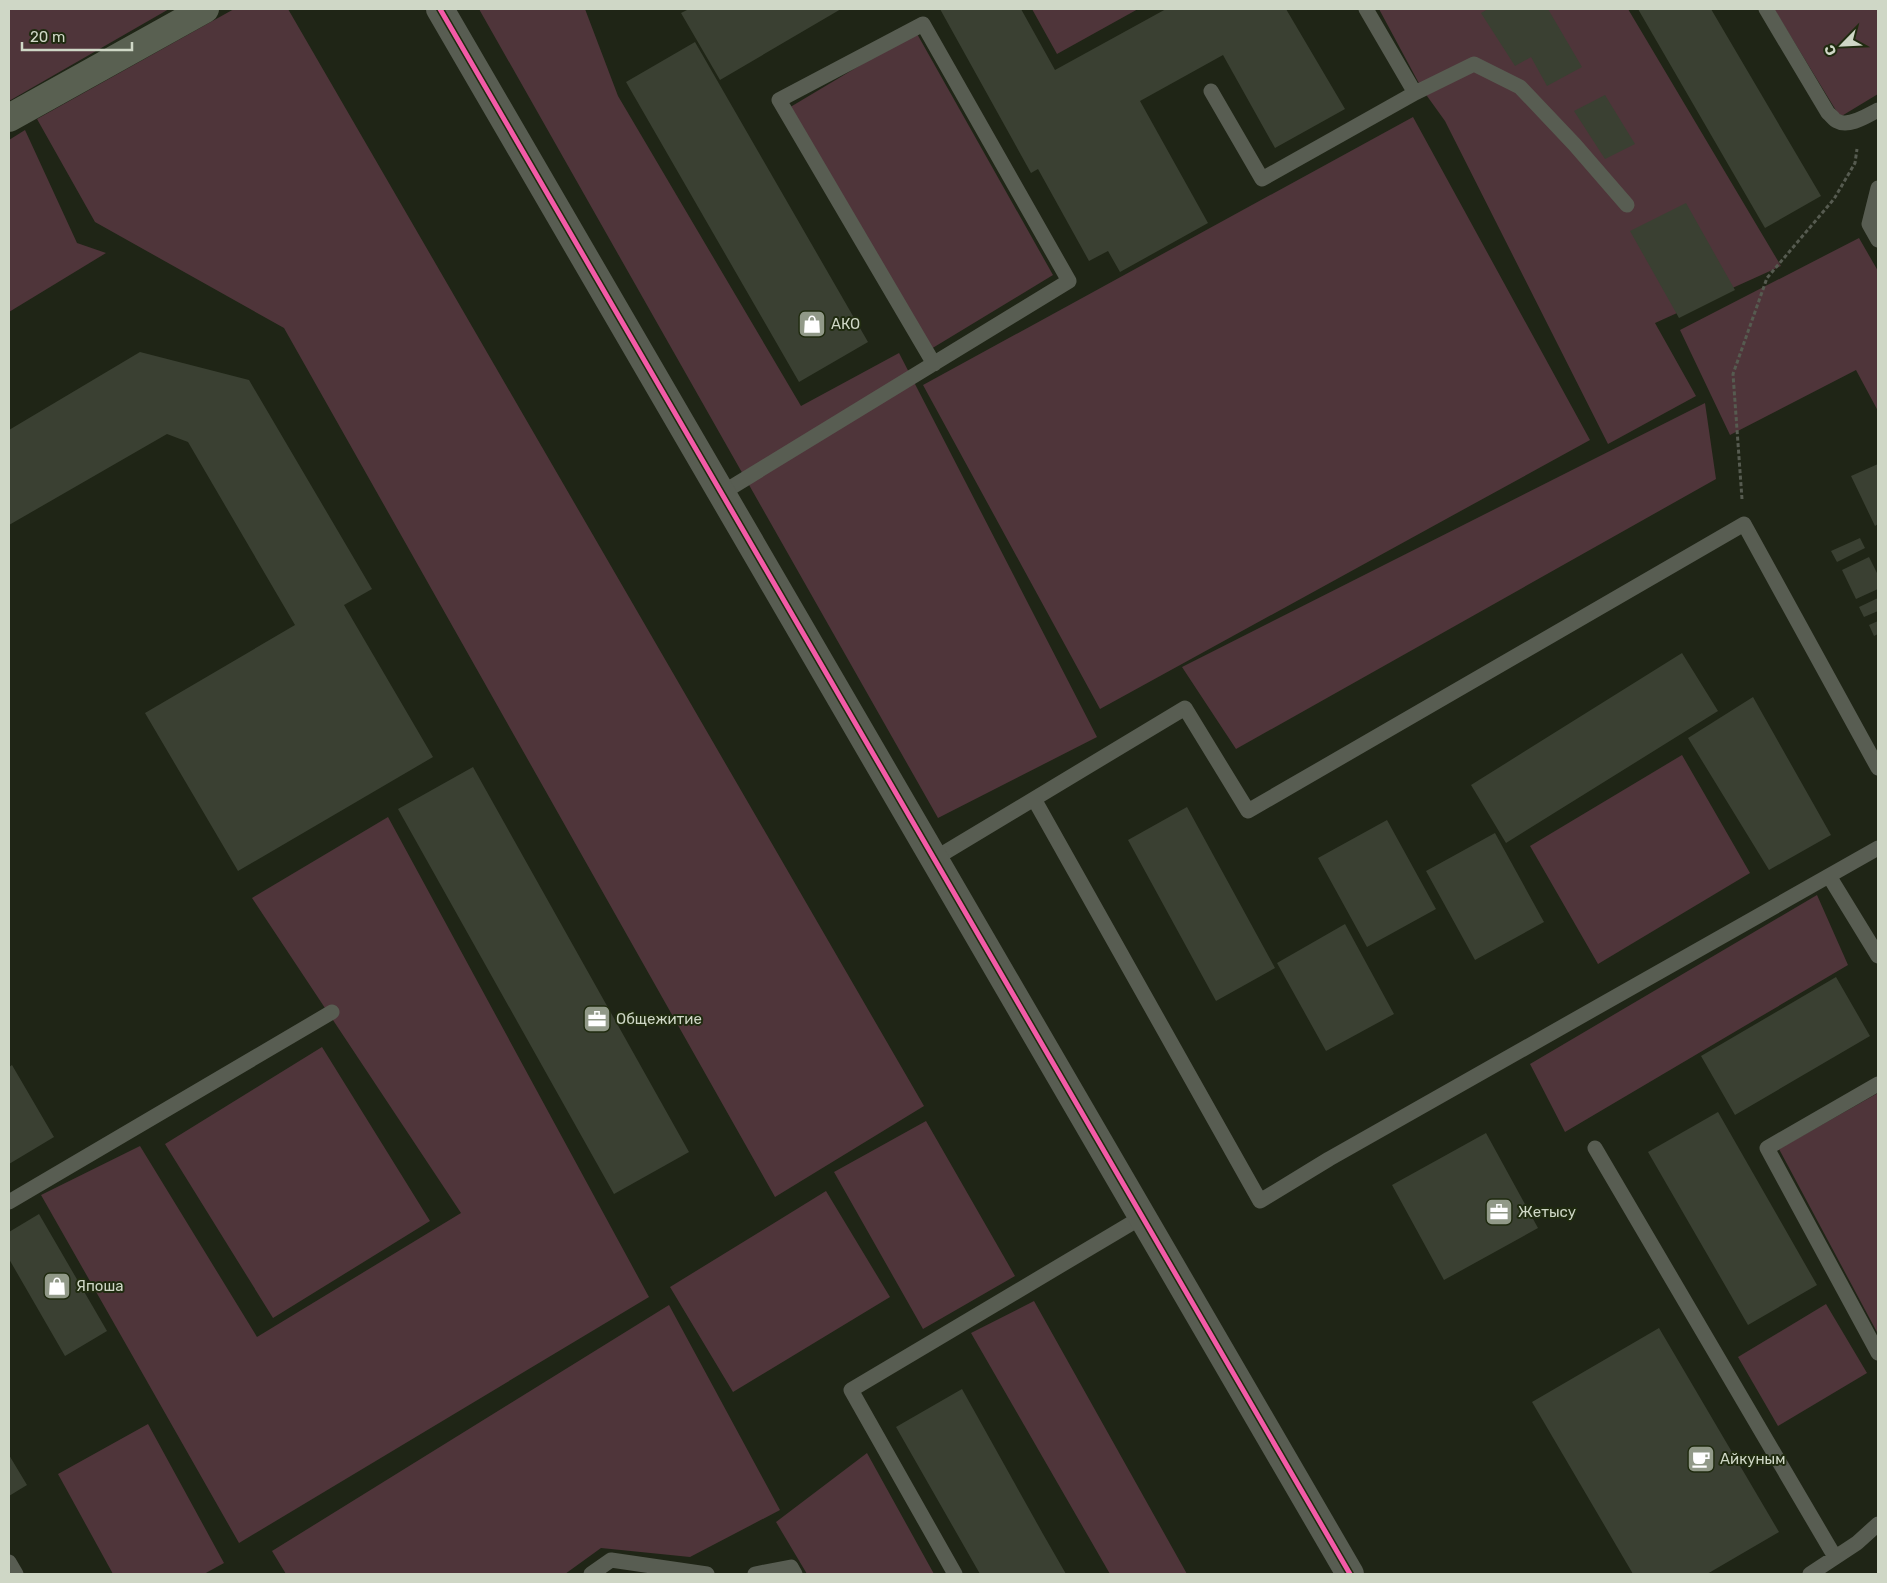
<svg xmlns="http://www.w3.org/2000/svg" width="1887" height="1583" font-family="Rubik,sans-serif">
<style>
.green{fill:#4f353a}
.building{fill:#3a4032}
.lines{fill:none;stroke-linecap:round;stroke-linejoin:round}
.path{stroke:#565b50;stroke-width:3;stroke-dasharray:4 2.5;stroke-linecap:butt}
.lane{stroke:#585d52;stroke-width:15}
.street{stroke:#585d52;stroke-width:28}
.secondary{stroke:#596051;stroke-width:28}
.cycleway-casing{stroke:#202b10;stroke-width:8}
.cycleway{stroke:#f35aa7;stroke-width:5}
.labels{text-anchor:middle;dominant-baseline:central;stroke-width:4;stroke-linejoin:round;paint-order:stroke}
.poi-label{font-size:15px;fill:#cfd7c6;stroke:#202b10;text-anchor:start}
</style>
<rect width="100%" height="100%" fill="#1f2516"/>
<path class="green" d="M 9,9 L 169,9 L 9,101 Z
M 234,9 L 288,9 L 924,1106 L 775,1197 L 284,328 L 95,222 L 37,119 Z
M 479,9 L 585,9 L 618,96 L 801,406 L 899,353 L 1097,737 L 938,818 Z
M 1032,9 L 1138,9 L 1057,54 Z
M 1379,9 L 1628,9 L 1781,266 L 1655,323 L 1696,396 L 1608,444 L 1445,121 L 1422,89 Z
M 1774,9 L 1878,9 L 1878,94 L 1840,117 Z
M 916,32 L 1053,275 L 926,352 L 787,109 Z
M 1413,117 L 1590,440 L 1100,709 L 923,385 Z
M 25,130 L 77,243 L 106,253 L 9,312 L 9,140 Z
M 1859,238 L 1878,271 L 1878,411 L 1856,370 L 1730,435 L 1680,330 Z
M 1705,403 L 1716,479 L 1236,749 L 1182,667 Z
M 1682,755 L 1750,873 L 1598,964 L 1530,846 Z
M 388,817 L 649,1297 L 239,1543 L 41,1195 L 140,1146 L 257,1337 L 461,1213 L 252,898 Z
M 1817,895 L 1848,965 L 1565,1132 L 1530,1064 Z
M 322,1047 L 430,1221 L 273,1318 L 165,1144 Z
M 1878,1093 L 1878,1334 L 1779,1149 Z
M 926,1121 L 1015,1276 L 923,1329 L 834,1172 Z
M 826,1191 L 890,1297 L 733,1392 L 670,1287 Z
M 1034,1301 L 1187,1574 L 1110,1574 L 971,1333 Z
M 1826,1304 L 1867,1373 L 1778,1426 L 1738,1357 Z
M 669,1305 L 780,1510 L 690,1557 L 601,1548 L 565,1574 L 286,1574 L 272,1551 Z
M 148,1424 L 224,1563 L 204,1574 L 113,1574 L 58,1474 Z
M 867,1453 L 934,1574 L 807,1574 L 776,1522 Z"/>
<path class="building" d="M 689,9 L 841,9 L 720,80 L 681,13 Z
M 940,9 L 1021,9 L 1055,70 L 1166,9 L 1286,9 L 1345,109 L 1275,148 L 1223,55 L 1140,101 L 1208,223 L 1120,272 L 1108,251 L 1089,261 L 1038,169 L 1031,173 Z
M 1488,9 L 1548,9 L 1582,67 L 1547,86 L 1531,57 L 1515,66 L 1481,13 Z
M 1638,9 L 1711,9 L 1821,196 L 1765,228 Z
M 695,42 L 868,342 L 799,382 L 626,82 Z
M 1605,95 L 1635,144 L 1605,159 L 1574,111 Z
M 1686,203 L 1735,290 L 1679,318 L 1630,231 Z
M 140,352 L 249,380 L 372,589 L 344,605 L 433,757 L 238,871 L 145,713 L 295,625 L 188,442 L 167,434 L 9,525 L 9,430 Z
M 1878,464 L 1878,524 L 1875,526 L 1851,476 Z
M 1860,538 L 1865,548 L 1837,562 L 1831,551 Z
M 1869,557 L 1878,575 L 1878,589 L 1856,599 L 1842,570 Z
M 1878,598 L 1878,611 L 1864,617 L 1859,607 Z
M 1878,621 L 1878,634 L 1874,636 L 1869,625 Z
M 1682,653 L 1718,711 L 1506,843 L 1471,785 Z
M 1753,697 L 1831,835 L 1769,870 L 1688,738 Z
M 473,767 L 689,1152 L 614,1194 L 398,809 Z
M 1187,807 L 1275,968 L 1216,1001 L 1128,840 Z
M 1387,820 L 1436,909 L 1367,947 L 1318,858 Z
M 1495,833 L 1544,922 L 1475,960 L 1426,871 Z
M 1345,924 L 1394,1014 L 1326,1051 L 1277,963 Z
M 1836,977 L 1870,1036 L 1735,1115 L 1701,1056 Z
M 12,1065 L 54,1137 L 9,1164 L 9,1067 Z
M 1718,1112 L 1817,1285 L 1748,1325 L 1648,1152 Z
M 1486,1133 L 1538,1228 L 1444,1280 L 1392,1185 Z
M 39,1214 L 107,1331 L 65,1356 L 9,1259 L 9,1232 Z
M 1659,1328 L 1779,1532 L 1707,1574 L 1633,1574 L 1532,1402 Z
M 962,1389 L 1043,1534 L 1066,1574 L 980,1574 L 896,1427 Z
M 9,1455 L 27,1485 L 9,1496 Z"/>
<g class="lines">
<path class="path" d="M 1742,499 L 1733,374 L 1767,278 L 1834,199 L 1855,163 L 1857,149"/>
<path class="lane" d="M 1766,9 L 1828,113 C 1831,115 1834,120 1837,121 C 1849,128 1868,115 1878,110
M 1211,91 L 1262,179 L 1415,93 L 1366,9
M 1415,93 L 1474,64 L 1520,87 L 1575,145 L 1627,205
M 1878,188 L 1869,224 L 1878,240
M 722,493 L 1069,281 L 923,24 L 779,100 L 934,364
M 1034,799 L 1260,1201 L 1329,1159 L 1878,848
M 934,859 L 1185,708 L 1248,811 L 1744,524 L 1878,768
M 1829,876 L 1878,956
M 1878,1084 L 1767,1148 L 1878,1353
M 1595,1148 L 1835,1557
M 9,1202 L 332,1012
M 9,1562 L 16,1574
M 591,1574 L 611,1560 L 707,1574
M 755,1574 L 791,1567 L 795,1574
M 955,1574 L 851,1390 L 1142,1217
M 1810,1574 L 1857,1543 L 1878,1524"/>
<path class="street" d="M 440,9 L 1350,1574"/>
<path class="secondary" d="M 9,118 L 205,9"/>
<g class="cycleway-casing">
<path id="cycleway" d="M 440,9 L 1350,1574"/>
</g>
<use href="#cycleway" class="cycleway"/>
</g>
<defs>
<g id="shop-square" transform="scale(1.4375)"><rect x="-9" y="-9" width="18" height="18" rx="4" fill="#919988" stroke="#202b10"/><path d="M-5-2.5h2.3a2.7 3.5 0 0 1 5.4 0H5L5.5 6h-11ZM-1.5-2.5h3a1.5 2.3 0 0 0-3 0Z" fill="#fff"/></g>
<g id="office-square" transform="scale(1.4375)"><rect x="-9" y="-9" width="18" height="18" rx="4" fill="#919988" stroke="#202b10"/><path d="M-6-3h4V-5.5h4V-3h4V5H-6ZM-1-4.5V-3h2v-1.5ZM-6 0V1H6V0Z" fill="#fff"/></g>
<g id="cafe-square" transform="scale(1.4375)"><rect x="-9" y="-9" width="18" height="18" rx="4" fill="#919988" stroke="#202b10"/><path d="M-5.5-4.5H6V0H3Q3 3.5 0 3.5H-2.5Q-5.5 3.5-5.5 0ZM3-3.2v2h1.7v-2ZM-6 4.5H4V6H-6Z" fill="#fff"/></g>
</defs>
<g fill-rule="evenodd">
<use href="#shop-square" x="812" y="324"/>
<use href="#office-square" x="597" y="1019"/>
<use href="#office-square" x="1499" y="1212"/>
<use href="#shop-square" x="57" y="1286"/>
<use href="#cafe-square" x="1701" y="1459"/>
</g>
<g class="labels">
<g class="poi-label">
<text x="831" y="324">АКО</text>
<text x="616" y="1019">Общежитие</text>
<text x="1518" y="1212">Жетысу</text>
<text x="76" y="1286">Япоша</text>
<text x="1720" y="1459">Айкуным</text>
</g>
</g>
<rect width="1887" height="1583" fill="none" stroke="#cfd7c6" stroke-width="20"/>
<g transform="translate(1842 45) rotate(246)" stroke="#202b10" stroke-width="4" paint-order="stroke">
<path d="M0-4L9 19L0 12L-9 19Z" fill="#cfd7c6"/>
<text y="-8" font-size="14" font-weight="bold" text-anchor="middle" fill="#cfd7c6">С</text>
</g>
<path d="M22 42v8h110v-8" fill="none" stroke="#cfd7c6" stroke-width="2.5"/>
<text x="30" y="42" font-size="15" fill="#cfd7c6" stroke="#202b10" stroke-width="4" paint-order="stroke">20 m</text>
</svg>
